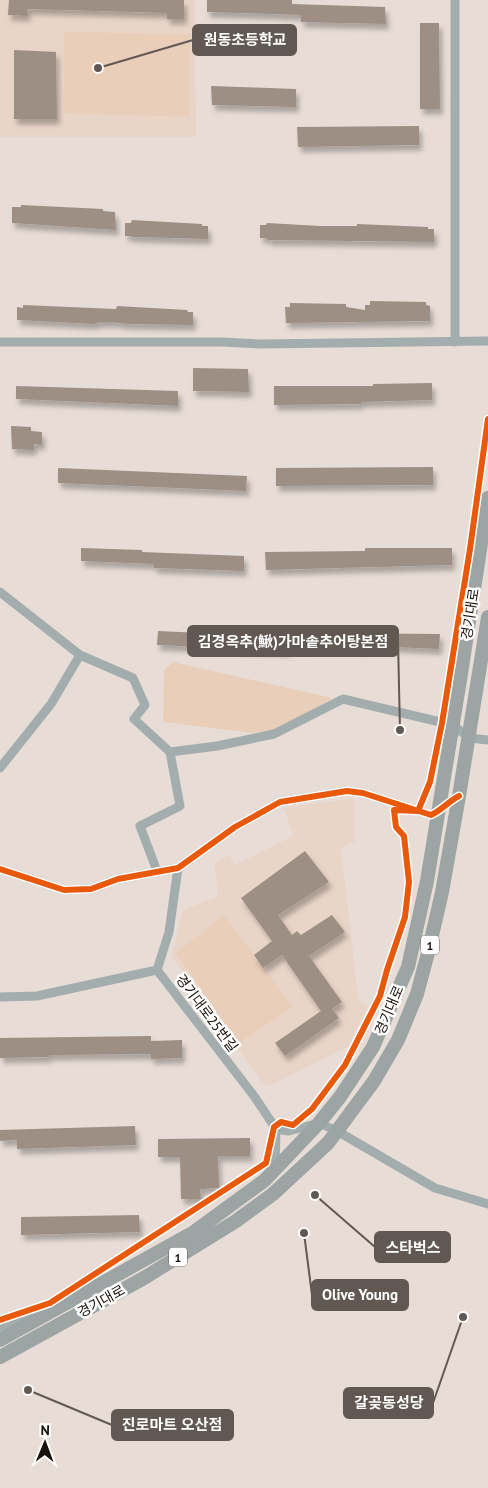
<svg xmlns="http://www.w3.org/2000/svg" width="488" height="1488" font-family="'PT Sans','Noto Sans KR',sans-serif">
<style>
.built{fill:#e9d5c8}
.green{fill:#e9cfba}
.building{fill:#9d8f84;filter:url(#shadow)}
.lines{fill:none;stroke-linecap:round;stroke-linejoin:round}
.street{stroke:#a4adae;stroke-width:9}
.primary{stroke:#9ca4a4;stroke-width:14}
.cycleway-casing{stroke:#fff;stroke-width:9}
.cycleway{stroke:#e8590c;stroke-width:6}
.labels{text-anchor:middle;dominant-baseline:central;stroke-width:5;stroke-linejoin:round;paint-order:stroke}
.shield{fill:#fff;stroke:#5d5855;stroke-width:1}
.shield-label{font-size:12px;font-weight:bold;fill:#18110c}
.street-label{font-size:14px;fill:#18110c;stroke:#fff}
.leader{fill:none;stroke:#615853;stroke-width:2}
.callout-dot{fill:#615853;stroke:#fff;stroke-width:2}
.callout{fill:#615853;stroke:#615853;stroke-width:2}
.callout-label{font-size:15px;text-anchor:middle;font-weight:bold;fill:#fff}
</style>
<defs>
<filter id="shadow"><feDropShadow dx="3" dy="5.5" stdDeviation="2.5" flood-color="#0004"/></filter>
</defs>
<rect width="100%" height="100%" fill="#e8ddd6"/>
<path class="built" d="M 0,0 L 195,0 L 196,137 L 0,137 Z
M 354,798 L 355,841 L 341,849 L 359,1002 L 368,1005 L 348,1047 L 266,1087 L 171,956 L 183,910 L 218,896 L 214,863 L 230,855 L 235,865 L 294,835 L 283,808 Z"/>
<path class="green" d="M 64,32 L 190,34 L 189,117 L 64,113 Z
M 173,662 L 333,698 L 277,730 L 252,733 L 163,722 L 164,670 Z
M 224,915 L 293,1007 L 239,1043 L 176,953 Z"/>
<path class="building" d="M 9,0 L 184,0 L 184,19 L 167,19 L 167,13 L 27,9 L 28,16 L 8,15 Z
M 207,0 L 292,0 L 292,4 L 385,7 L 386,24 L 301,22 L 301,15 L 207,12 Z
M 420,23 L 439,23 L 440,109 L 420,109 Z
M 14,50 L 56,52 L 57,119 L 14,119 Z
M 211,86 L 296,89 L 296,107 L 212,105 Z
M 419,126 L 419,145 L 298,147 L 297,127 Z
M 21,205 L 103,209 L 103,211 L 115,212 L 116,230 L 12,223 L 12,207 L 21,207 Z
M 132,220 L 202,224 L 202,226 L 208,226 L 208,239 L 133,237 L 133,236 L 125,236 L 125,223 L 131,223 Z
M 267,223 L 320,226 L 357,226 L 357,224 L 428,227 L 428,229 L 434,229 L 434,242 L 268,240 L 268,238 L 260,238 L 260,225 L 266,225 Z
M 370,301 L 426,302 L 426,305 L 430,306 L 430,321 L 286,323 L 285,307 L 290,307 L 290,303 L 346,304 L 346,307 L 365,310 L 365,305 L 370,305 Z
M 23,305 L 116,309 L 117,306 L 187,310 L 188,312 L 193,312 L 193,325 L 128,324 L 118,323 L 118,322 L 100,322 L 94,324 L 17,320 L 17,307 L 23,308 Z
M 193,368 L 248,369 L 249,392 L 193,391 Z
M 432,383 L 432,400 L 361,402 L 361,404 L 274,405 L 274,386 L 373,386 L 373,384 Z
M 16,386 L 178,391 L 178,406 L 16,399 Z
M 11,426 L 31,427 L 31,431 L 42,432 L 42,445 L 34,444 L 34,450 L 12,449 Z
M 433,467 L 433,485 L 276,486 L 276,468 Z
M 58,468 L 247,476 L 246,491 L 58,483 Z
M 81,548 L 142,550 L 142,552 L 244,556 L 244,571 L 154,568 L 154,564 L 81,561 Z
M 365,548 L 452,548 L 452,565 L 266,570 L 265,552 L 365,551 Z
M 158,631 L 288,637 L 287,651 L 157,645 Z
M 309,633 L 440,634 L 439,649 L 370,646 L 370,649 L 309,646 Z
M 305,851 L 329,882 L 278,915 L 292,935 L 297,931 L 301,935 L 332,915 L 345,932 L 309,956 L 342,1002 L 332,1009 L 339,1018 L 285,1056 L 275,1043 L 321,1011 L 282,955 L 263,968 L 254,955 L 272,941 L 241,898 Z
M 151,1036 L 151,1041 L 182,1040 L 182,1058 L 151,1059 L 151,1054 L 49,1055 L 49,1057 L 0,1058 L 0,1038 Z
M 135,1126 L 136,1145 L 17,1149 L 17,1140 L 0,1141 L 0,1130 Z
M 250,1138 L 250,1156 L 218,1156 L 219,1188 L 200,1189 L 201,1199 L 181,1199 L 180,1157 L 158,1157 L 158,1139 Z
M 139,1215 L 140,1232 L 21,1235 L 21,1217 Z"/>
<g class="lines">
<path class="street" d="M 455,0 L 455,342
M 0,342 L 221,342 L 260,344 L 488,341
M 0,592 L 80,655 L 51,704 L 0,768
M 80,655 L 133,678 L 145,705 L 134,719 L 170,752 L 217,746 L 274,734 L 343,699 L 453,725 L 469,738 L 488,740
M 0,869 L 64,890 L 91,889 L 118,879 L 178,868 L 235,827 L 280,802 L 347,791 L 363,793 L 431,815 C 442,810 449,801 459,796
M 157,871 L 140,826 L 180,806 L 170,752
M 157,970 L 169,932 L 178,868
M 0,997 L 37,996 L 157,970 L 254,1096 L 276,1129
M 276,1129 L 289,1131 L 319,1123 L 337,1131 L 435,1188 L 488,1204
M 275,1169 L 276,1129
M 0,1327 L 17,1320 L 36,1316"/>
<path class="primary" d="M 0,1340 L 194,1232 L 265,1180 L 319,1123 L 340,1097 L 373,1047 L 408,967 L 427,881 L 460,680 L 488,498
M 0,1357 L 144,1278 L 236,1221 L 273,1194 L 328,1143 L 374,1081 L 398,1040 L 417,994 L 428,953 L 442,892 L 459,796 L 488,617"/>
<g class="cycleway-casing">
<path id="cycleway" d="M 0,869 L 64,890 L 91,889 L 118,879 L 178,868 L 235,827 L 280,802 L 347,791 L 363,793 L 431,815 C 442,810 449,801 459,796
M 0,1320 L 50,1303 L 266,1163 L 274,1127 L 281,1122 L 293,1125 L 312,1109 L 345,1065 L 380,996 L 387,970 L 405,917 L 409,882 L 404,836 L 396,827 L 394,810 L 418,811 L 430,782 L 442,723 L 470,549 L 488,419"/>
</g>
<use href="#cycleway" class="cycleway"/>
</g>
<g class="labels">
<g class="shield">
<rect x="421" y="935.5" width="18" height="19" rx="4"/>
<rect x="169" y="1247.5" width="18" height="19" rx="4"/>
</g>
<g class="shield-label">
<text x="430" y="945">1</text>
<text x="178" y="1257">1</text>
</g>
<g class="street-label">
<text transform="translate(470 614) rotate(-81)">경기대로</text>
<text transform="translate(389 1010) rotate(-67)">경기대로</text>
<text transform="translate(207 1013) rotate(53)">경기대로25번길</text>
<text transform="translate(101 1301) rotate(-29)">경기대로</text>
</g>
</g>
<path class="leader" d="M98 68L193 40M400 730L398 641M315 1195L375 1247M304 1233L312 1295M463 1317L433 1403M28 1390L112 1425"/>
<g class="callout-dot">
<circle cx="98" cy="68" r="5"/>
<circle cx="400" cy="730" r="5"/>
<circle cx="315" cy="1195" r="5"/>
<circle cx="304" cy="1233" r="5"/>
<circle cx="463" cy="1317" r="5"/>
<circle cx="28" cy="1390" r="5"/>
</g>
<g class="callout">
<rect x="193" y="25" width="103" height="30" rx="5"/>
<rect x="188" y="626" width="210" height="30" rx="5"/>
<rect x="375" y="1232" width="75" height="30" rx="5"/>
<rect x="312" y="1280" width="96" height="30" rx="5"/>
<rect x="344" y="1388" width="89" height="30" rx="5"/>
<rect x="112" y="1410" width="121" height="30" rx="5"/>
</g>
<g class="callout-label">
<text x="245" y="45">원동초등학교</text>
<text x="293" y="647">김경옥추(鰍)가마솥추어탕본점</text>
<text x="413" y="1253">스타벅스</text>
<text x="360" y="1300">Olive Young</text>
<text x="389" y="1408">갈곶동성당</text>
<text x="172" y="1430">진로마트 오산점</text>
</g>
<g transform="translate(45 1443) rotate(1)" stroke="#ffffff" stroke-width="4" paint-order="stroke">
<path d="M0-4L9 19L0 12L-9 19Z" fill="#18110c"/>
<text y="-8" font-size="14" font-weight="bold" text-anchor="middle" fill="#18110c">N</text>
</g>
</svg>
